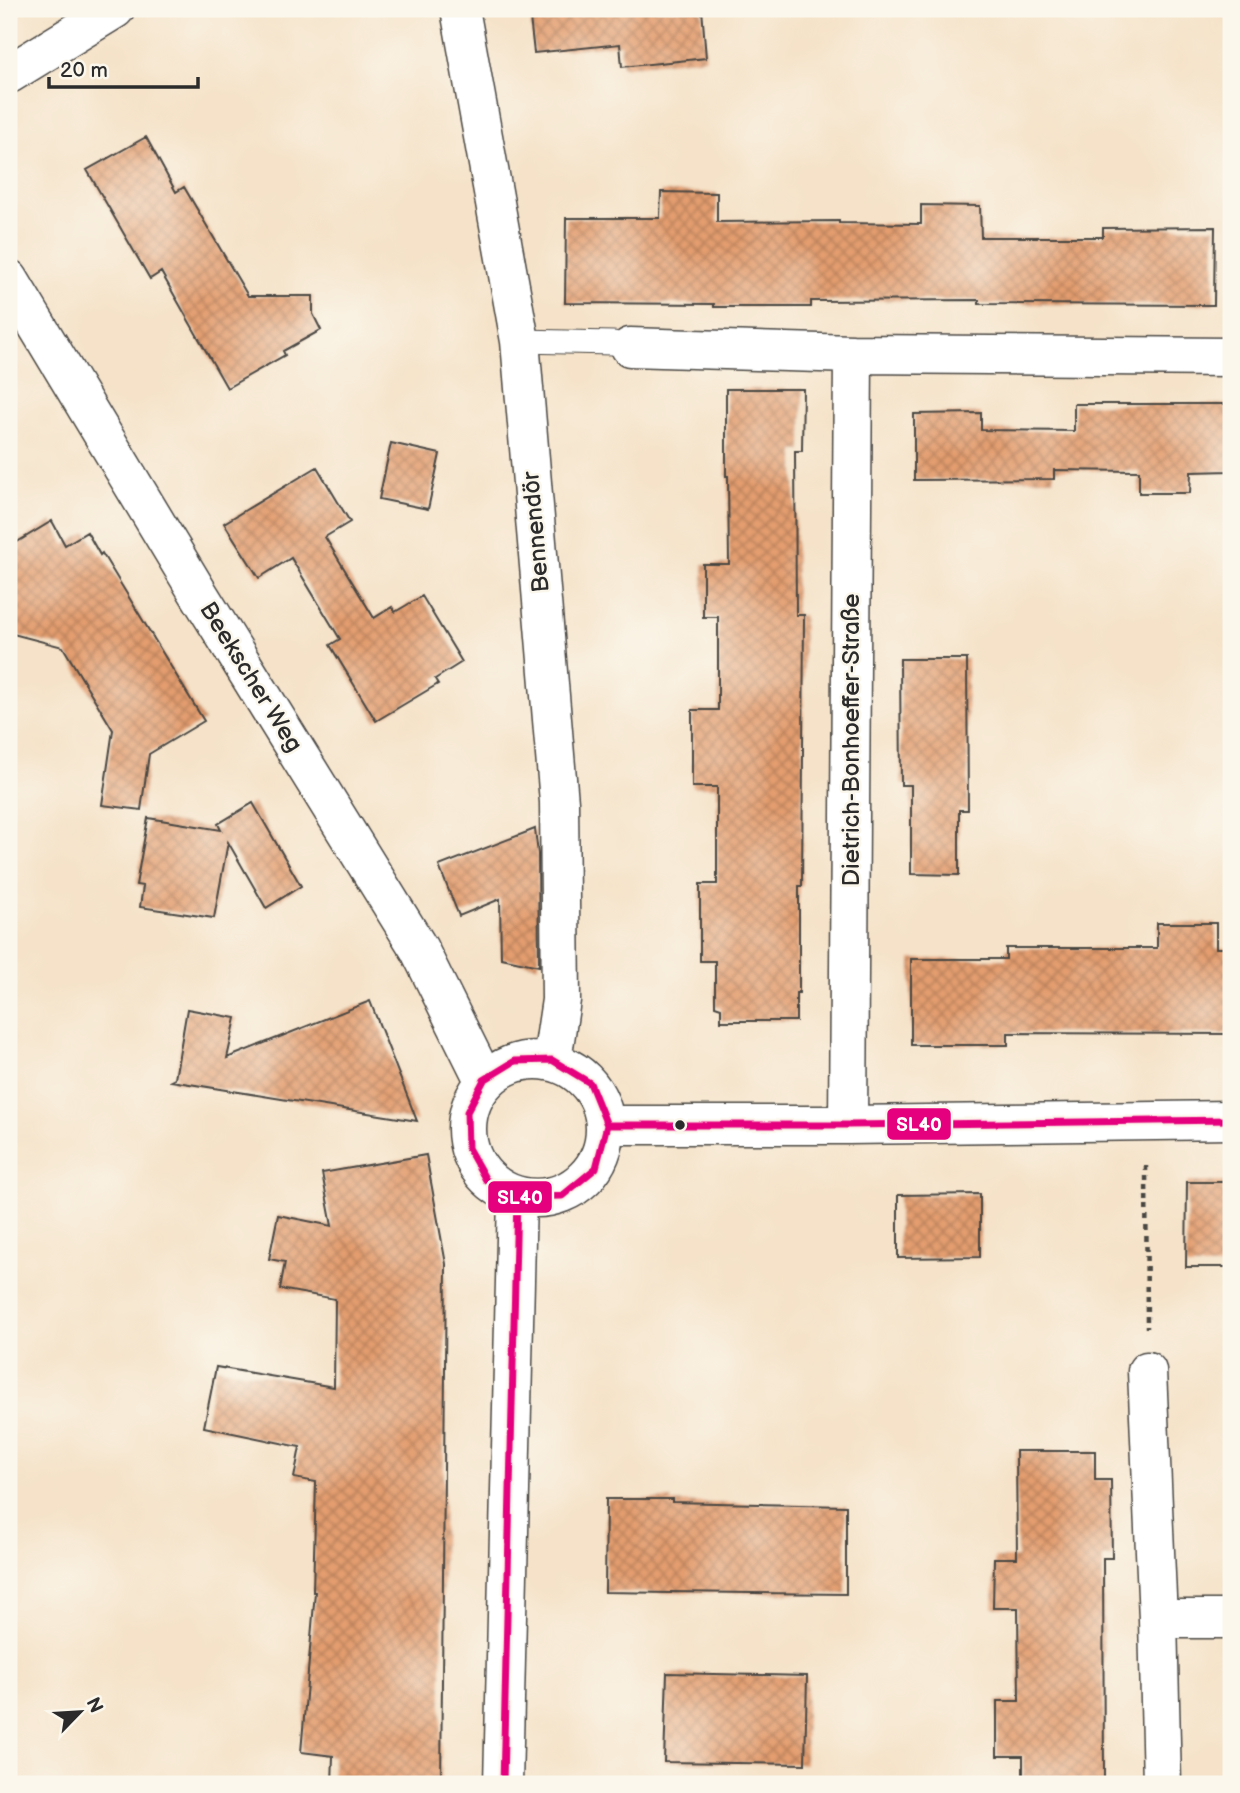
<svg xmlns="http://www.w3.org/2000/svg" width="1240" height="1793" font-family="'Balsamiq Sans',sans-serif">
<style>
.building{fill:url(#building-cross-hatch)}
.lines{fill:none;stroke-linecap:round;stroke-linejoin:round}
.lane-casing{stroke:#494643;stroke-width:25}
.street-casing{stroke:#494643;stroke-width:41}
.path{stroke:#494643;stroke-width:4.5;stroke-dasharray:5 5;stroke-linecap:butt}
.lane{stroke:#fff;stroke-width:23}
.street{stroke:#fff;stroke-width:38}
.bus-1-casing{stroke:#fbf7ec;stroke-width:12}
.bus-1{stroke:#e5007d;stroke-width:7}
.bus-dot{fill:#2b2b2b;stroke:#fbf7ec;stroke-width:2.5}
.labels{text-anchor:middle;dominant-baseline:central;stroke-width:5;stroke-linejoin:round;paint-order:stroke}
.street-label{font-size:24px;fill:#2b2b2b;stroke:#fbf7ec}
.line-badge{stroke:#fbf7ec;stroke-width:2.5}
.badge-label{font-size:19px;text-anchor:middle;font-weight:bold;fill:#fff}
</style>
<defs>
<pattern id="building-cross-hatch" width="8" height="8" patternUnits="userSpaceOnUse" patternTransform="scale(1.75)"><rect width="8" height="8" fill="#e39d6e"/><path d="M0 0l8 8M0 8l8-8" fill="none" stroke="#b8805b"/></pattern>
</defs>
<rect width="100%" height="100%" fill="#fbf7ec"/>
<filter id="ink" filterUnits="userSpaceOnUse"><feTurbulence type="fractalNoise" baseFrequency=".0143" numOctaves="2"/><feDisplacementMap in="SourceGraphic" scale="14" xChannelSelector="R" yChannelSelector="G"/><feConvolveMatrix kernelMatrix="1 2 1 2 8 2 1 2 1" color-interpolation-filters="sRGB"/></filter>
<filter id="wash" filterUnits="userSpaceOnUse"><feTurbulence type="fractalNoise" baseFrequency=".00686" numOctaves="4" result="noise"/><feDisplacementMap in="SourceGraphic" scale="28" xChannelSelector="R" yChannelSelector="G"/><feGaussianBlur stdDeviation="1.57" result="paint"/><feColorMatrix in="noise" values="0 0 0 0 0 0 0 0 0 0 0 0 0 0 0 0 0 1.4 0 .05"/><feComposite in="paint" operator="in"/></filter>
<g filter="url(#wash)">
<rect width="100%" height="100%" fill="#f5e2c8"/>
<g id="blocks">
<path class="building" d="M 529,9 L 702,9 L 706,58 L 622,67 L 620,44 L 534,53 Z
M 146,137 L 176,192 L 184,187 L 248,296 L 313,296 L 313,314 L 321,330 L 283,351 L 285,355 L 227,388 L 161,272 L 150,279 L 87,170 Z
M 661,192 L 717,193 L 717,222 L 839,221 L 839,223 L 921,224 L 921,205 L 980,206 L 981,237 L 1103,237 L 1103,228 L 1215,227 L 1214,305 L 979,304 L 979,300 L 811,301 L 811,307 L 714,307 L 714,304 L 565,303 L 566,218 L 660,218 Z
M 726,389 L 803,389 L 802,451 L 795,451 L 796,615 L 804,615 L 802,886 L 799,886 L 799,993 L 796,993 L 796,1021 L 721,1021 L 721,1008 L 715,1006 L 715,961 L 700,961 L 700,884 L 717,884 L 717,787 L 692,787 L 692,710 L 718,710 L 718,617 L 703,617 L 703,564 L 729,564 L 728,476 L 726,476 Z
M 1074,404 L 1231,404 L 1231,471 L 1191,472 L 1190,493 L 1139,493 L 1139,471 L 1054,470 L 1054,479 L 914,480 L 914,414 L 981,413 L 981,430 L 1074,431 Z
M 391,443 L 440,454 L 428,509 L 379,499 Z
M 317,467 L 350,522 L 325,537 L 374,618 L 392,607 L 395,612 L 422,596 L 462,662 L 435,679 L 438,684 L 376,721 L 330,645 L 340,639 L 291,558 L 259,578 L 224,523 Z
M 52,521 L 65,545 L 87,532 L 100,555 L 102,553 L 204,721 L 149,754 L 141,810 L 102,805 L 113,730 L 63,647 L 9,633 L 9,547 Z
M 900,659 L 967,659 L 968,810 L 959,810 L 959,875 L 911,874 L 911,785 L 901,785 Z
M 253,803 L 301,886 L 266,908 L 228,842 L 214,918 L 140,907 L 143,886 L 136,885 L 148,818 L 221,830 L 218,824 Z
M 535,829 L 538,854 L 539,966 L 501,958 L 500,899 L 459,916 L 439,866 Z
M 1157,923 L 1216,923 L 1216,948 L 1231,948 L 1231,1034 L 1008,1033 L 1008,1045 L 911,1045 L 911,959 L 1006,959 L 1006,948 L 1157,948 Z
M 370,1001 L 417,1121 L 171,1081 L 175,1079 L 187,1009 L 236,1018 L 227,1058 Z
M 426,1155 L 446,1264 L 441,1784 L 332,1784 L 333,1756 L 301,1752 L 315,1592 L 313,1592 L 316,1482 L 294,1478 L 300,1447 L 204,1427 L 216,1367 L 334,1387 L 335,1299 L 280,1289 L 285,1262 L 269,1259 L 278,1215 L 332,1226 L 322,1173 Z
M 1187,1182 L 1231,1182 L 1231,1267 L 1186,1267 Z
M 980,1194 L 980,1257 L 898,1258 L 898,1195 Z
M 1016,1451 L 1095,1451 L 1095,1480 L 1111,1480 L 1112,1558 L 1103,1558 L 1104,1784 L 1023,1784 L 1023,1756 L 997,1756 L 997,1701 L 1019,1701 L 1018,1608 L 993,1608 L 994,1558 L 1017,1558 Z
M 606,1499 L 672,1499 L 672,1502 L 846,1506 L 846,1594 L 671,1592 L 671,1593 L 605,1592 Z
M 667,1673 L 807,1676 L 805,1764 L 664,1762 Z"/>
</g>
</g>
<g filter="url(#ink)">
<use href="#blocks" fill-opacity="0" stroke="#494643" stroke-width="2"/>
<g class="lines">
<g class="lane-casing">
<path id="lane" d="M 520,341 L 613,343 L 630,347"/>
</g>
<g class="street-casing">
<path id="street" d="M 460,9 L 520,341 L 559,802 L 561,1000 L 552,1060
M 9,74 L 115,9
M 9,279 L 197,591 L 419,949 L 484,1080
M 630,347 L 853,354 L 1231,357
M467 1129a69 69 0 1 1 138 0a69 69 0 1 1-138 0Z
M 607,1125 L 848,1125 L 1231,1120
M 848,1125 L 853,354
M 1147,1371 L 1158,1619 L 1162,1784
M 1158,1619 L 1231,1619
M 503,1784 L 517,1197"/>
</g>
<path class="path" d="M 1146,1166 L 1147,1328"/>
<use href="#lane" class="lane"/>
<use href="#street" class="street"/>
<g class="bus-1-casing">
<path id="bus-1" d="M 552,1060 L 590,1083 L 607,1125 L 596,1168 L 562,1196 L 517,1197 L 486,1180 L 468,1148 L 467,1112 L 484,1080 L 515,1061 Z
M 607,1125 L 848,1125 L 1231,1120
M 503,1784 L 517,1197"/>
</g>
<use href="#bus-1" class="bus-1"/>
</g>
</g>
<circle class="bus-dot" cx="680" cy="1125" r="6"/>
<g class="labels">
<g class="street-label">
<text transform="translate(536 532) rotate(-95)">Bennendör</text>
<text transform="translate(251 677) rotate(58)">Beekscher Weg</text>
<text transform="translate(851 740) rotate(-90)">Dietrich-Bonhoeffer-Straße</text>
</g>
</g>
<g class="line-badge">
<rect x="886" y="1107" width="66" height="34" rx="7" fill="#e5007d"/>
<rect x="487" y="1180" width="66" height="34" rx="7" fill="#e5007d"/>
</g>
<g class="badge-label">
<text x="919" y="1131">SL40</text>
<text x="520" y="1204">SL40</text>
</g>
<rect width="1240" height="1793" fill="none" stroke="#fbf7ec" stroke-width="35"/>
<g transform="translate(80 1712) rotate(65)" stroke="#fbf7ec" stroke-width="5" paint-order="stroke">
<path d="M0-5L12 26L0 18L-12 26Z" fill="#2b2b2b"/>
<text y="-10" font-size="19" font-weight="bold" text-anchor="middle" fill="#2b2b2b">N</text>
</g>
<path d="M49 77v10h149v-10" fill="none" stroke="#2b2b2b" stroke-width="3.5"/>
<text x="60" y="77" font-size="21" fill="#2b2b2b" stroke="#fbf7ec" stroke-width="5" paint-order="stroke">20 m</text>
</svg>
